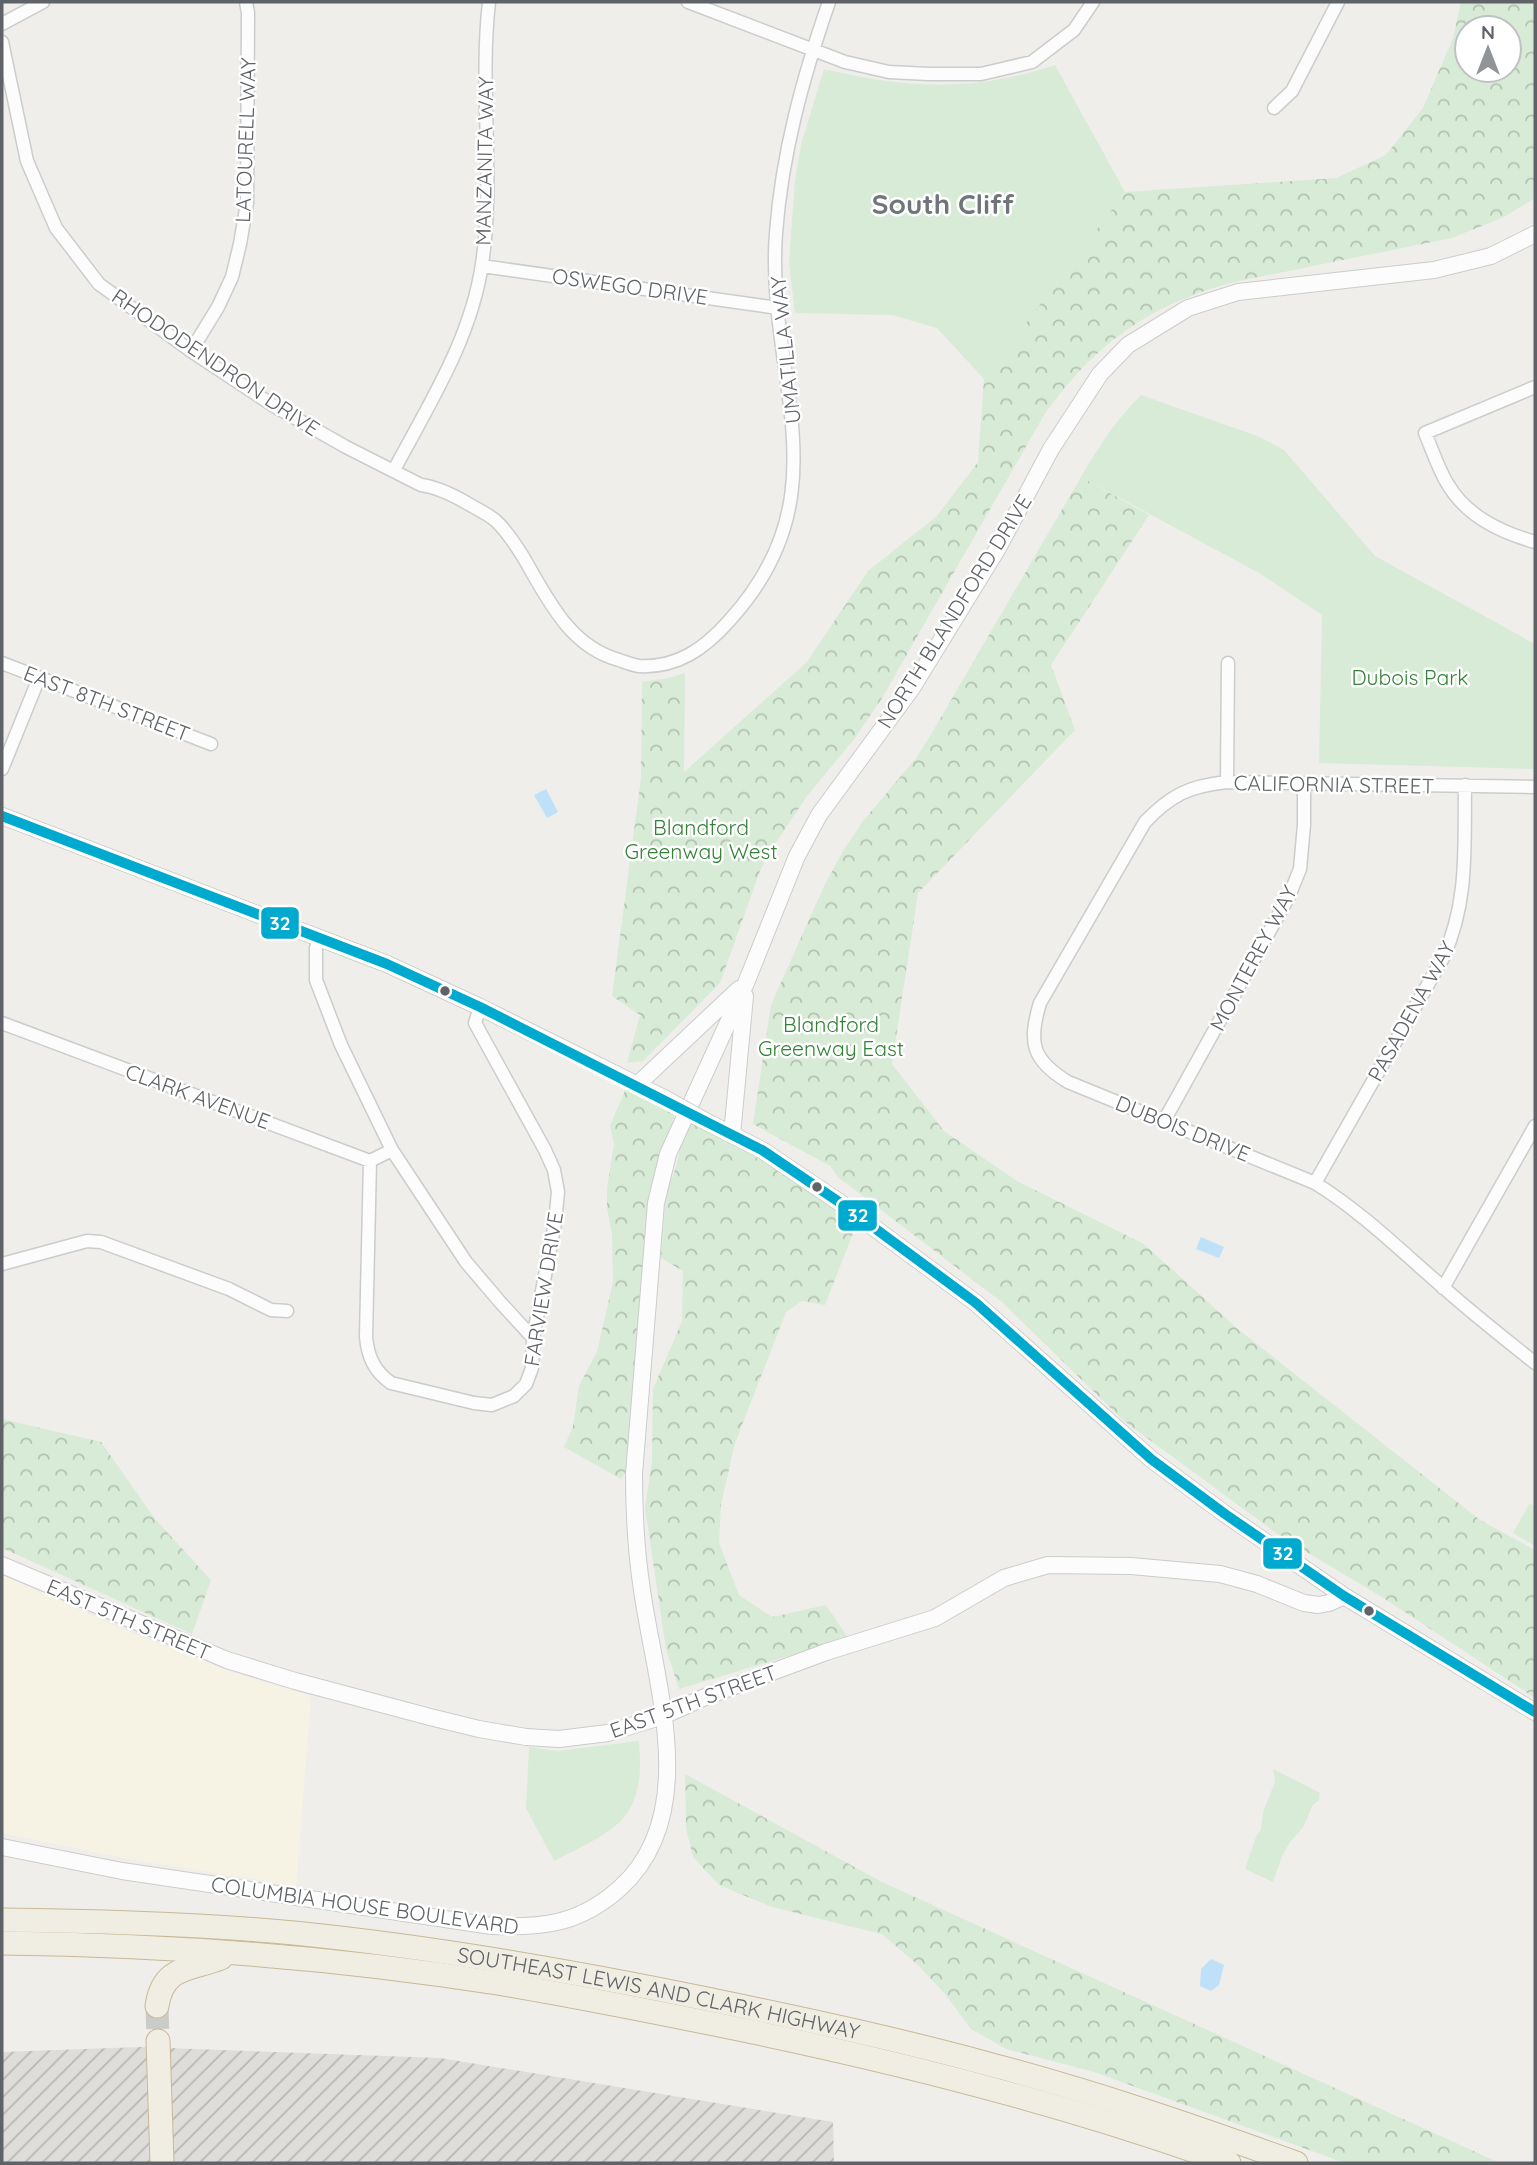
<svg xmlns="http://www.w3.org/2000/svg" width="1537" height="2165" font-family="Quicksand,sans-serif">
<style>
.commercial{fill:#f7f3e4}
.industrial{fill:url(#industrial-furrows)}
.green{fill:#d8ebd6}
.forest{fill:url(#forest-crowns);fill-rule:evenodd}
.water{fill:#bfe0f9}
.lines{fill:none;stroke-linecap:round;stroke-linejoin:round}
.motorway-tunnel{stroke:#cbcbca;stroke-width:23;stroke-dasharray:23 11;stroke-linecap:butt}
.minor-casing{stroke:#cbcccc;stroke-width:15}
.tertiary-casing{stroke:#cbcccc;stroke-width:18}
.motorway-casing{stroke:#c8b996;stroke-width:25}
.minor{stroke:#fdfcfc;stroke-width:12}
.tertiary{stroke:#fdfcfc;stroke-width:16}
.motorway{stroke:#f0ede3;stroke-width:23}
.tertiary-bridge-casing{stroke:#cbcccc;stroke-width:18;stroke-linecap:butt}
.tertiary-bridge{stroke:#fdfcfc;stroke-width:16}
.bus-1-casing{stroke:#fff;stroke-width:16}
.bus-1{stroke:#00a9ce;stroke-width:10}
.bus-dot{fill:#5f6368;stroke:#fff;stroke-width:2.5}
.labels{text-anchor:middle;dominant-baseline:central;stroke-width:5;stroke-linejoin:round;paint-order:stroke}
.street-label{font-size:21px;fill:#5f6368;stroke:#fff}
.park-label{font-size:21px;fill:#348238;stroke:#fff}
.district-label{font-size:28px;font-weight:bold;fill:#70757a;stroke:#fff}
.line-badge{stroke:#fff;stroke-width:2.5}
.badge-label{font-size:19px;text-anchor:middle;font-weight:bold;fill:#fff}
</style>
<defs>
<pattern id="industrial-furrows" width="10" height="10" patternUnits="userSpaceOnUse" patternTransform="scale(1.75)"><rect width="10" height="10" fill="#dfddda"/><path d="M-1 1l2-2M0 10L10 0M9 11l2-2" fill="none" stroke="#b8b7b5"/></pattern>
<pattern id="forest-crowns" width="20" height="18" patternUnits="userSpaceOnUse" patternTransform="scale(1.75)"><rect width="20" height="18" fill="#d8ebd6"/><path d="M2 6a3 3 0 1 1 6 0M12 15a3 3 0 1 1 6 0" fill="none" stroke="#b2c2b1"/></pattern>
</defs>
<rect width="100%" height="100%" fill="#efeeea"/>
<path class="commercial" d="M 2,1574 L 122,1629 L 231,1672 L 311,1696 L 296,1886 L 128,1859 L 2,1833 Z"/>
<path class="industrial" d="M 140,2047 L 440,2058 L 833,2122 L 834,2163 L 2,2163 L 2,2052 Z"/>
<path class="green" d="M 1055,65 L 1125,192 L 984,379 L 937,328 L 892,315 L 795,313 L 789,263 L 795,180 L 802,141 L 824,69 C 907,89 974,92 1055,65 Z
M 1141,395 L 1260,437 L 1284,450 L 1375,556 L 1535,644 L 1535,769 L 1319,763 L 1322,615 L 1259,573 L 1081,477 C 1099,446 1116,420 1141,395 Z
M 1530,1503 L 1535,1506 L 1535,1546 L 1513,1533 Z
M 639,1741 C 646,1821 616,1829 554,1861 L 526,1808 L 529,1747 L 557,1751 Z
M 1273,1769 L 1320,1793 L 1319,1800 L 1312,1806 L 1304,1826 L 1290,1842 L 1282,1856 L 1273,1882 L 1245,1869 L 1257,1834 L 1261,1830 L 1263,1812 L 1275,1782 Z"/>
<path class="forest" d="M 1461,2 L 1535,2 L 1535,198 L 1504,217 L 1452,238 L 1234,282 C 1149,305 1095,343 1044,415 L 882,698 L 855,738 L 807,796 L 773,847 L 760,871 L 720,983 L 643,1061 L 627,1063 L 640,1015 L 612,996 L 641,778 L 642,682 L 668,678 L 685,673 L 684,772 L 807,662 L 868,571 L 937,516 L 978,462 L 984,379 L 1125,192 L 1336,178 L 1386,155 L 1423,108 L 1453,38 ZM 1467,28 L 1509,28 L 1509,70 L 1467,70 Z
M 1081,477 L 1149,515 L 1051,665 L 1075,730 L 918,893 L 892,1064 L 944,1131 L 1017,1181 L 1144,1244 L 1239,1330 L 1480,1520 L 1535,1550 L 1535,1698 L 1382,1597 L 1283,1538 L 1124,1421 L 1003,1303 L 838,1177 L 830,1166 L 753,1124 L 771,1005 L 824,886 L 843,851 L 863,821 L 916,758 L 933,731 Z
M 627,1086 L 675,1113 L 668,1142 L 627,1470 L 621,1479 L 564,1447 L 573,1426 L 579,1386 L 597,1352 L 613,1282 L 612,1234 L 607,1208 L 607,1188 L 614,1144 L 610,1126 Z
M 688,1117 L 777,1170 L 857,1223 L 825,1305 L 802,1301 L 786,1312 L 735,1443 L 721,1504 L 719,1543 L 739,1595 L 772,1617 L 826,1605 L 848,1638 L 679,1689 L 666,1649 L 645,1508 L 652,1461 L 653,1389 L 682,1321 L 683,1271 L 661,1258 L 666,1193 L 676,1167 Z
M 2,1419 L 101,1442 L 155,1519 L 211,1580 L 192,1634 L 2,1548 Z
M 685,1774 L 882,1882 L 1500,2163 L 1345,2163 L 1094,2072 L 1006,2049 L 971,2029 L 946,1995 L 918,1965 L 882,1934 L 772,1907 L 719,1885 L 693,1857 L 686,1828 Z"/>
<path class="water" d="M 546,789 L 558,812 L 547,818 L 534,795 Z
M 1201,1237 L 1224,1247 L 1219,1258 L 1196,1249 Z
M 1211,1959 L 1224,1965 L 1219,1985 L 1211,1991 L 1200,1986 L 1201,1969 Z"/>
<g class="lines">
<path class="motorway-tunnel" d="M 157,2006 L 158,2041"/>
<g class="minor-casing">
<path id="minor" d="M 688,2 L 845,62 L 889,72 L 929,74 L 981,74 L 1032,62 L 1074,30 L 1093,2
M 2,24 L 43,2
M 2,42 L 27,161 L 56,228 L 99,284 L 191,351 L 274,406 L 346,447 L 421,485 C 437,487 451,494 465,502 C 475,508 488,514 496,521 C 506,530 515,544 522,555 C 547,597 568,646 619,660 C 625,662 632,665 639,666 C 678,668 705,648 729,621 C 847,492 765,378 776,233 C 782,153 803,77 829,2
M 1274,108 L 1292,91 L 1338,2
M 482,266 L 778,308
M 191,351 L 218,307 L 232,277 L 240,244 L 247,203 L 248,13 L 246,2
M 1535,387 L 1425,433 C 1432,449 1438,468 1447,483 C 1466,516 1500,532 1535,542
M 394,470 C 429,404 471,339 482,264 C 495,178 479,89 489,2
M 2,663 L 211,744
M 2,769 L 39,678
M 1227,782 L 1228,663
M 1535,787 L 1227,782 C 1189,786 1171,795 1145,822 L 1040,1003 C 1028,1043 1032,1060 1068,1082 L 1315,1183 C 1363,1213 1401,1251 1444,1288 C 1473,1314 1504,1338 1535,1363
M 320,938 L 316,948 L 316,980 L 341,1045 L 392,1150 L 466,1262 L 500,1302 L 533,1338
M 2,1023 L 370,1161 L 392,1150
M 1164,1121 L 1289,896 L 1300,869 L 1304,825 L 1304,784
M 370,1161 L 366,1337 C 368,1357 374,1371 391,1383 L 474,1403 L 492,1405 L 514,1396 L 526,1384 L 532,1368 L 533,1338 L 555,1223 L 558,1192 L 554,1170 L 545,1150 L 475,1023 L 480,1007
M 1315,1183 L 1443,958 C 1469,901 1464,847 1465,785
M 2,1264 L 87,1241 L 101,1242 L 229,1289 L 271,1310 L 287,1311
M 1443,1288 L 1535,1126"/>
</g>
<g class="tertiary-casing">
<path id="tertiary" d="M 2,816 L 387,964 L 480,1007 L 666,1099
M 637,1085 L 739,989
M 709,1123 L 762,1150 L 842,1204 L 976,1303 L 1151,1459 L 1225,1514 L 1344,1596 L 1535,1712
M 732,1135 L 745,996
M 2,1565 L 227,1660 L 295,1681 L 430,1717 L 479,1729 L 526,1737 L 559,1739 L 608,1733 L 663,1716 L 705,1697 L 826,1652 L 935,1618 L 1004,1578 L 1048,1565 L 1131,1566 L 1220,1574 L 1257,1584 L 1304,1603 L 1318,1605 L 1329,1603 L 1344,1596
M 2,1847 L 122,1871 L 492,1926 C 543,1928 580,1924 620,1888 C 702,1814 655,1684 642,1590 C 636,1551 634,1513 634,1474 L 656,1203 L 668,1154 L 746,983 L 797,856 L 819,815 L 912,688 L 998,548 L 1051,449 L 1100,374 L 1128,345 L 1188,308 L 1238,292 L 1434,270 L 1491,256 L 1535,234"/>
</g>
<g class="motorway-casing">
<g id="motorway">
<path id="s1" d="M 2,1920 C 99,1921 197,1924 294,1933 C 433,1947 571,1971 707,1999 C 803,2019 898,2039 992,2065 C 1095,2092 1196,2127 1296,2163"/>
<path d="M 2,1943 C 167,1945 333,1957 497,1983 C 571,1995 645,2010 719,2025 C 892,2060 1063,2103 1229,2163"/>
<path d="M 157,2006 C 163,1965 191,1970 221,1958"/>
<path d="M 158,2041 L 162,2163"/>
</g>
</g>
<use href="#minor" class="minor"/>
<use href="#tertiary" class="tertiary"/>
<use href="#motorway" class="motorway"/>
<g class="tertiary-bridge-casing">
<path id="tertiary-bridge" d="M 666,1099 L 709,1123"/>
</g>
<use href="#tertiary-bridge" class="tertiary-bridge"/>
<g class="bus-1-casing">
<path id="bus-1" d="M 2,816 L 387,964 L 480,1007 L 762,1150 L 842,1204 L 976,1303 L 1151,1459 L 1225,1514 L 1344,1596 L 1535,1712"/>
</g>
<use href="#bus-1" class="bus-1"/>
</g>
<g class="bus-dot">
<circle cx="445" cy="991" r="6"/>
<circle cx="817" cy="1187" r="6"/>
<circle cx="1369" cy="1611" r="6"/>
</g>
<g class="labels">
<g class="street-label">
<text transform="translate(245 140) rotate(-88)">LATOURELL WAY</text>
<text transform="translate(484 161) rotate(-89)">MANZANITA WAY</text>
<text transform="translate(630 286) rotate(8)">OSWEGO DRIVE</text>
<text transform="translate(785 350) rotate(-96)">UMATILLA WAY</text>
<text transform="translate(216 362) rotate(34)">RHODODENDRON DRIVE</text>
<text transform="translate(954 611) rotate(-58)">NORTH BLANDFORD DRIVE</text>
<text transform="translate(107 703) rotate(21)">EAST 8TH STREET</text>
<text transform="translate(1334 784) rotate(1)">CALIFORNIA STREET</text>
<text transform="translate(1253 958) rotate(-62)">MONTEREY WAY</text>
<text transform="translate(1411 1011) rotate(-61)">PASADENA WAY</text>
<text transform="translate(198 1096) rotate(20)">CLARK AVENUE</text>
<text transform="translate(1183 1128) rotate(22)">DUBOIS DRIVE</text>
<text transform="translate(543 1289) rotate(-81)">FARVIEW DRIVE</text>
<text transform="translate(129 1619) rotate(23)">EAST 5TH STREET</text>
<text transform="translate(693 1701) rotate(-20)">EAST 5TH STREET</text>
<text transform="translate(365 1905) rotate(8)">COLUMBIA HOUSE BOULEVARD</text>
<text stroke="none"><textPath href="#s1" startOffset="662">SOUTHEAST LEWIS AND CLARK HIGHWAY</textPath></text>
</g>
<g class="park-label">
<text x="1410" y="677">Dubois Park</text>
<text x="701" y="827">Blandford<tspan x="701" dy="24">Greenway West</tspan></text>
<text x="831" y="1024">Blandford<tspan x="831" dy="24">Greenway East</tspan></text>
</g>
<g class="district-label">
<text x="943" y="203">South Cliff</text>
</g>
</g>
<g class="line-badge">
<rect x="260" y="906" width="40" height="34" rx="7" fill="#00a9ce"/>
<rect x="837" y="1199" width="41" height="33" rx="7" fill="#00a9ce"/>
<rect x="1262" y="1537" width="41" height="33" rx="7" fill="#00a9ce"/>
</g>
<g class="badge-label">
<text x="280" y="930">32</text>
<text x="858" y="1222">32</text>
<text x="1283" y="1560">32</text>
</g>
<rect width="1537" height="2165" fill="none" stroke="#5f6368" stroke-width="7"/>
<g transform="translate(1488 49)"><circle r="33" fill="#ffffff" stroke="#bfc1c3" stroke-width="2"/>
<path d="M0-5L12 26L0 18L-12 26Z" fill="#919496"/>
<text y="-10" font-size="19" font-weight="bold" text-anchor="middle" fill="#5f6368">N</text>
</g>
</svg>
